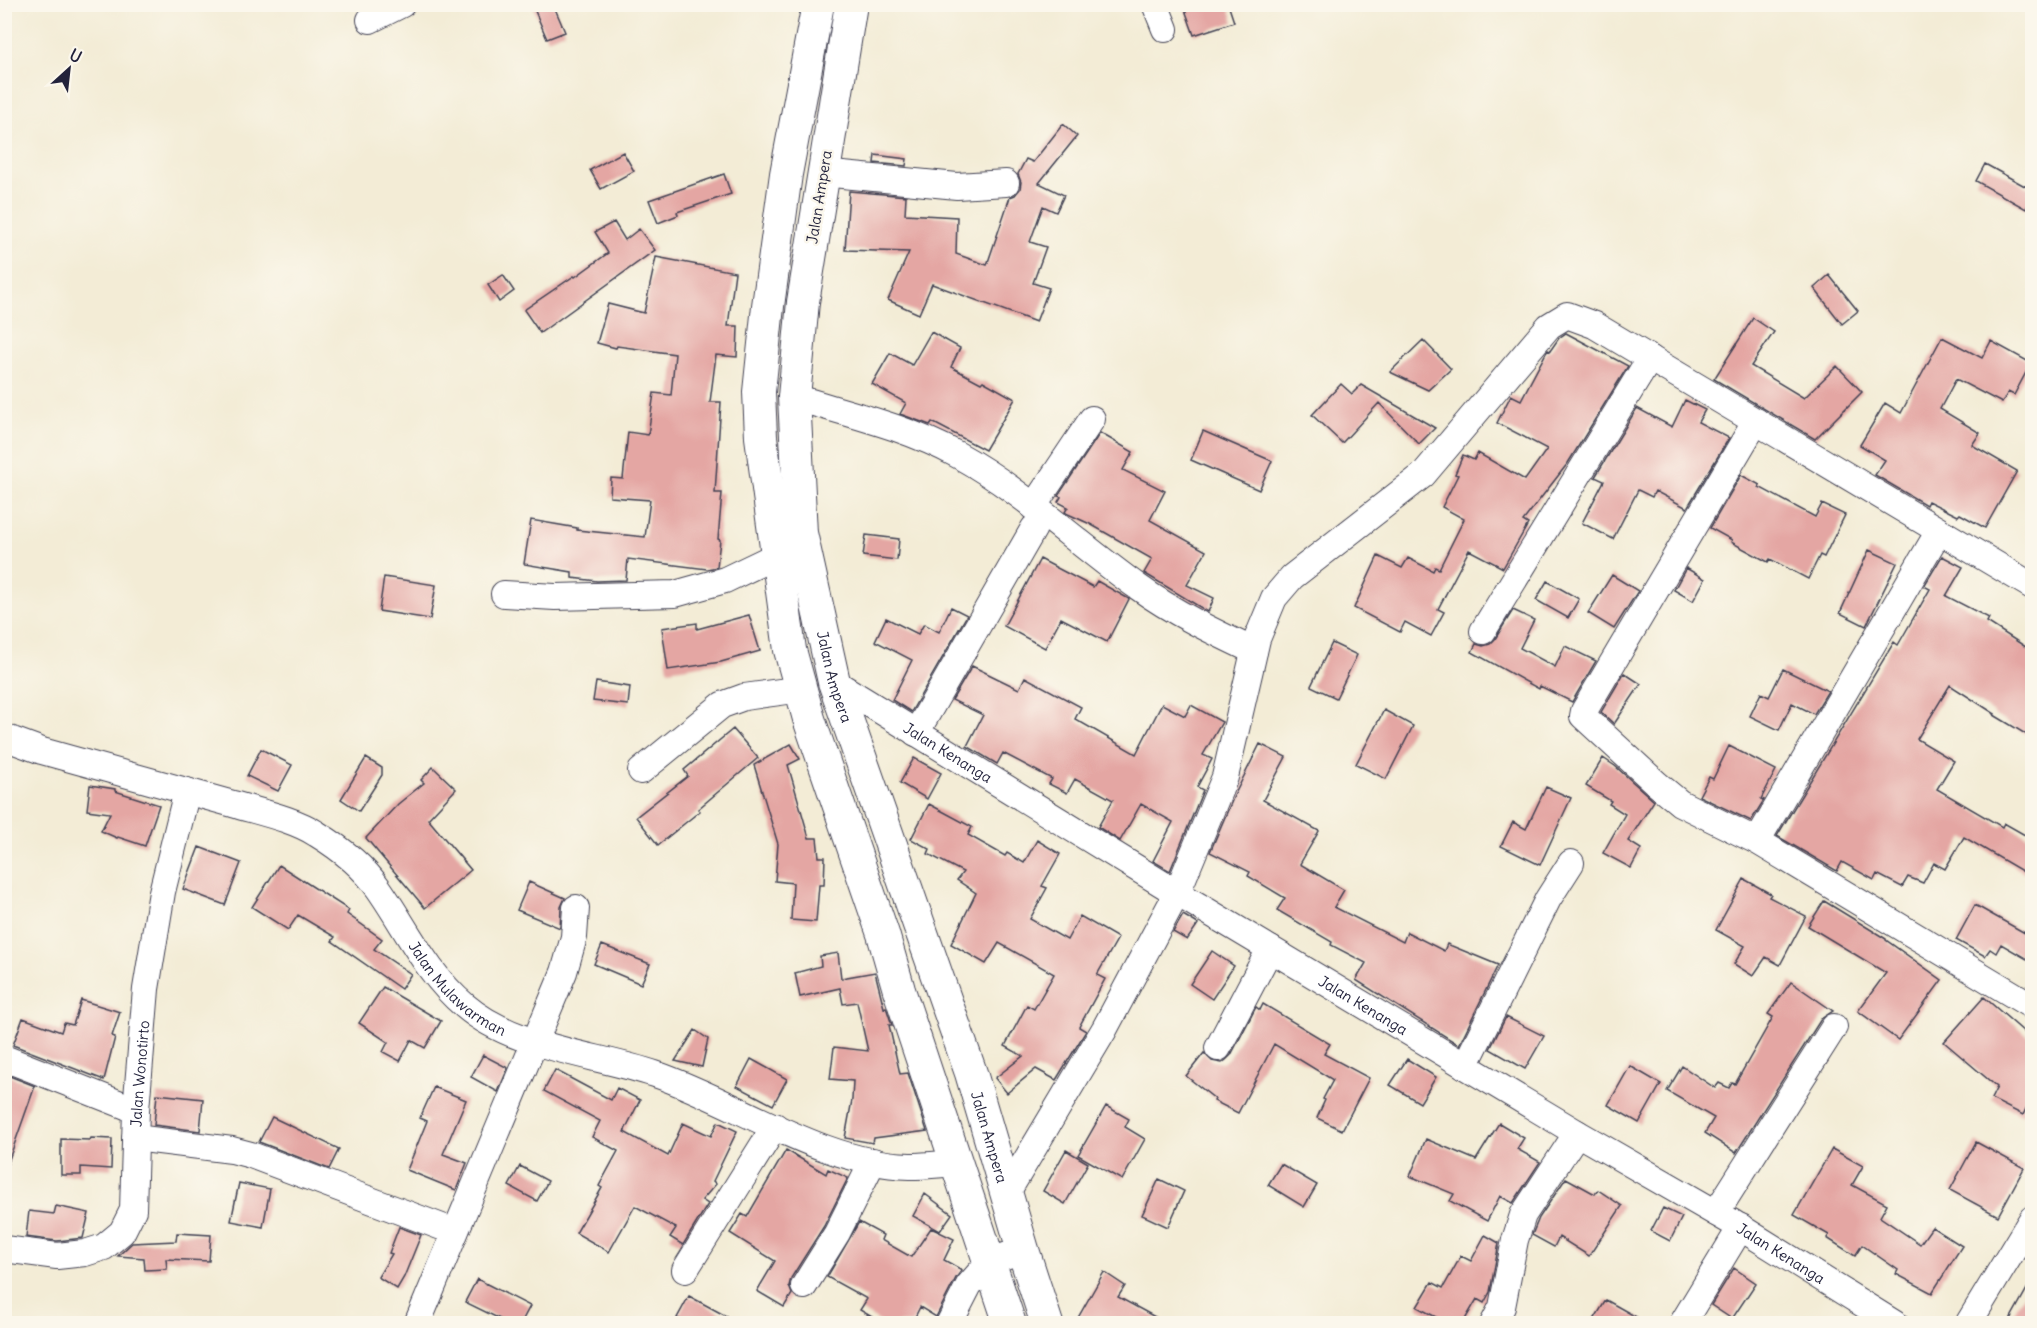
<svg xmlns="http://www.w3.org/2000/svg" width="2037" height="1328" font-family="Delius,sans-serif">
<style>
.building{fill:#e4a6a3}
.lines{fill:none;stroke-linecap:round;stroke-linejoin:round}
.minor-casing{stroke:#414052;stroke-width:28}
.major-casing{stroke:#414052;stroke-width:34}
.minor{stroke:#fff;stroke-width:26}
.major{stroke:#fff;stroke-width:32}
.labels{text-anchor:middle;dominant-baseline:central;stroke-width:5;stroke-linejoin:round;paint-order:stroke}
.street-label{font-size:15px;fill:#22223b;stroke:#fbf7ec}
</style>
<rect width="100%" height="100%" fill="#fbf7ec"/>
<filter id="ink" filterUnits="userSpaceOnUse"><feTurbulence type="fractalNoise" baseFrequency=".0167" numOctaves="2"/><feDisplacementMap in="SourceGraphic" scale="12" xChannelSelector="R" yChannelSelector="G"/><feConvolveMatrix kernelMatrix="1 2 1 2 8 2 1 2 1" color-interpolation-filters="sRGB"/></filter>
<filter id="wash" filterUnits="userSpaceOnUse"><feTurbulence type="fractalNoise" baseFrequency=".008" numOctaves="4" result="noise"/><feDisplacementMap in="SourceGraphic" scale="24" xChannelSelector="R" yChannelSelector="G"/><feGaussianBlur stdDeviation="1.35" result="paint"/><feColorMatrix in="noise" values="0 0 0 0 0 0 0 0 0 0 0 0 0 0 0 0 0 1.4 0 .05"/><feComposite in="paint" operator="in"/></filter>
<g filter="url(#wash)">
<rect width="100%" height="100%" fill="#f3ecd6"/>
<g id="blocks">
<path class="building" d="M 532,4 L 553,4 L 565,32 L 547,39 Z
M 1183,4 L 1228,4 L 1234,22 L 1194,35 Z
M 1063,124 L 1077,136 L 1039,183 L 1064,195 L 1056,212 L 1043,206 L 1030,242 L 1046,247 L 1033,283 L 1049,288 L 1036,322 L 932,284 L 919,314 L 888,300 L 909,252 L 845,250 L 849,191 L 906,196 L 905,214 L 957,217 L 956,254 L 987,265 L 1010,197 L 1015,195 L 1020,189 L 1021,182 L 1018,174 L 1026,159 L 1033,162 Z
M 623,152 L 634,171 L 601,189 L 590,170 Z
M 875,155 L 907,159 L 906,166 L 874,163 Z
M 1985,164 L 2032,190 L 2032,196 L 2026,209 L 1976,181 Z
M 724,174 L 731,194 L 677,212 L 678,215 L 658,223 L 649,200 Z
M 614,222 L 625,240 L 639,229 L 655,250 L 540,333 L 524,310 L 574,276 L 575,277 L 608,253 L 595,232 Z
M 656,257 L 735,272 L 728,326 L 738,326 L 737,357 L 716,355 L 710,402 L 721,402 L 715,493 L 722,493 L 718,539 L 720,540 L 717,567 L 707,569 L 628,559 L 626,580 L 597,581 L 572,578 L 572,572 L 524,564 L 531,520 L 577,528 L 577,530 L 645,537 L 650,500 L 610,497 L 611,478 L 623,479 L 628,432 L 648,435 L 654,393 L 671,395 L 675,354 L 617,346 L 616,348 L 597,343 L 608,304 L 644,313 Z
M 503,275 L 514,291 L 499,302 L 488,285 Z
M 1829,275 L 1858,311 L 1842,324 L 1814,288 Z
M 1753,318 L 1774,332 L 1751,366 L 1804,398 L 1837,366 L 1862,392 L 1815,439 L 1714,379 Z
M 931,332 L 960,348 L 951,367 L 981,383 L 983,381 L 1015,399 L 985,450 L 932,422 L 930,425 L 900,414 L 906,403 L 872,384 L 890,353 L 912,365 Z
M 1566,333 L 1628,366 L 1568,463 L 1523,521 L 1528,524 L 1503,568 L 1469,550 L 1438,609 L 1444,612 L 1431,636 L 1405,622 L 1400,632 L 1354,608 L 1378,556 L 1402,568 L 1408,558 L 1433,571 L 1435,567 L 1439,569 L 1464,519 L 1442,507 L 1458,475 L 1455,474 L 1463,455 L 1474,460 L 1478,453 L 1525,480 L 1547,449 L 1497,423 L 1511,395 L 1521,400 L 1546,353 L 1548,350 L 1550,351 L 1559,338 Z
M 1942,337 L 1982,358 L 1991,341 L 2031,363 L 2014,395 L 2008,392 L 2002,403 L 1956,379 L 1940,409 L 1980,433 L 1972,445 L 2017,471 L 1985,528 L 1960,514 L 1958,516 L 1928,501 L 1926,505 L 1875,475 L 1885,460 L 1860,445 L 1885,403 L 1901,413 Z
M 1423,340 L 1451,369 L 1428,390 L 1390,372 Z
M 1341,384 L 1352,394 L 1361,385 L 1435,428 L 1419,444 L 1379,403 L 1342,443 L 1312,415 Z
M 1685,400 L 1705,410 L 1698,422 L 1729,438 L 1687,508 L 1655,491 L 1652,497 L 1638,490 L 1613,539 L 1582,523 L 1604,481 L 1595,477 L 1637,408 L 1672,427 Z
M 1203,431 L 1272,461 L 1259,490 L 1191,460 Z
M 1100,433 L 1133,452 L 1123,470 L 1165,491 L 1150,520 L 1206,551 L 1187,585 L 1214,598 L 1208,612 L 1144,573 L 1152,559 L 1090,524 L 1068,514 L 1065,512 L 1068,507 L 1058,502 L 1061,497 L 1058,496 Z
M 1741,475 L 1760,485 L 1759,487 L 1815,517 L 1822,504 L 1845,515 L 1824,557 L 1820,555 L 1808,579 L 1770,559 L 1768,562 L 1731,542 L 1732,540 L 1710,528 Z
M 866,535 L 899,539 L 897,560 L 863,556 Z
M 1869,550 L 1897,563 L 1866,626 L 1840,613 Z
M 1942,556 L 1963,567 L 1946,596 L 1989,618 L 1987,622 L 2032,651 L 2032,738 L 1994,715 L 1995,714 L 1950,685 L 1917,739 L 1954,761 L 1937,789 L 2002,827 L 2004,823 L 2032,839 L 2032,877 L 1964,837 L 1945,869 L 1934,863 L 1923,883 L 1908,877 L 1902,887 L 1877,874 L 1874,880 L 1842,862 L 1837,871 L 1777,836 L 1894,642 L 1898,645 L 1930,589 L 1924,586 Z
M 1040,559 L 1093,587 L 1097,581 L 1129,599 L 1107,642 L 1061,618 L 1045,648 L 1004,626 Z
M 1686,568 L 1705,579 L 1693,601 L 1674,590 Z
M 1612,575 L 1638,591 L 1614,629 L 1588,613 Z
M 384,577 L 436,585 L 430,619 L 379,611 Z
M 1547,581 L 1579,599 L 1568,618 L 1536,600 Z
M 951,607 L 967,615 L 911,712 L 892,700 L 912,660 L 875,641 L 886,618 L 918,634 L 924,624 L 939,632 Z
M 1513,610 L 1534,620 L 1520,648 L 1555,667 L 1565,646 L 1596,661 L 1572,702 L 1540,686 L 1539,689 L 1472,652 L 1476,644 L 1483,646 L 1490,644 L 1495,639 Z
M 749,615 L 760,651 L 721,662 L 668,670 L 662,628 L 697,623 L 697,629 Z
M 1332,643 L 1357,655 L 1336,698 L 1311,686 Z
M 972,666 L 1019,689 L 1025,677 L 1081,707 L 1075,719 L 1136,754 L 1162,704 L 1185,716 L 1191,705 L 1222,722 L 1203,755 L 1212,759 L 1197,787 L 1203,790 L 1170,871 L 1153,861 L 1173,822 L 1141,804 L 1120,841 L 1098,827 L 1113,800 L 1075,779 L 1067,793 L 1049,784 L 1052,779 L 1003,753 L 997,764 L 967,746 L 983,715 L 952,700 Z
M 1783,669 L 1828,691 L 1814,714 L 1792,703 L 1779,730 L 1750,716 L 1761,693 L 1769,697 Z
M 1624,673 L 1641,684 L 1614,724 L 1601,712 Z
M 596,682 L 630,687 L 628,705 L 593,701 Z
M 1384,710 L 1413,726 L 1386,779 L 1356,764 Z
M 733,729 L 758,758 L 698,809 L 700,811 L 658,845 L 636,817 L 688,776 L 684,770 Z
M 791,744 L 800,759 L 788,765 L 809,838 L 817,838 L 819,857 L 825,857 L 824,885 L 819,885 L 816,922 L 791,920 L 793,883 L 775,881 L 778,844 L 754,765 Z
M 1260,744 L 1286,757 L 1263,800 L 1319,831 L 1300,864 L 1344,890 L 1334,907 L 1403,942 L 1407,932 L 1444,951 L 1447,944 L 1498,965 L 1459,1045 L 1356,980 L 1366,963 L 1331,945 L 1332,942 L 1277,910 L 1285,898 L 1248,876 L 1250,872 L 1210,852 L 1234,796 Z
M 1729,746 L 1776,770 L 1761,799 L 1764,800 L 1751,821 L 1699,796 L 1709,777 L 1713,779 Z
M 261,749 L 292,765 L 278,791 L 247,776 Z
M 366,758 L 382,768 L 382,775 L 359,811 L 341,799 Z
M 914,758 L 941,773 L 927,799 L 900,783 Z
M 1603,758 L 1615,766 L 1654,801 L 1628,841 L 1641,849 L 1631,868 L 1603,853 L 1625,814 L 1609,804 L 1611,801 L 1586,786 Z
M 433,767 L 456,789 L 428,819 L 471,870 L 425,908 L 366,838 L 398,804 L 424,783 L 421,780 Z
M 90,785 L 115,789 L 115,791 L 159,805 L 145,846 L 118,837 L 117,838 L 101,831 L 110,813 L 87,810 Z
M 1546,787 L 1571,798 L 1540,865 L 1501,846 L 1513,822 L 1526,829 Z
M 929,804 L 972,827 L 968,835 L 1005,856 L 1007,853 L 1024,863 L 1037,840 L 1060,854 L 1042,886 L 1047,888 L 1030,919 L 1067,940 L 1080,916 L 1118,938 L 1097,975 L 1105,979 L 1079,1027 L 1086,1031 L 1056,1080 L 1036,1069 L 1007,1093 L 995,1078 L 1023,1056 L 1005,1046 L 1027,1005 L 1034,1009 L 1054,974 L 999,943 L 986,964 L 951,944 L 976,893 L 957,880 L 963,872 L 928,854 L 930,849 L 911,839 Z
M 199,847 L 241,863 L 225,905 L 183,889 Z
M 279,865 L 349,910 L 347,914 L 382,939 L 374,949 L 411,974 L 401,989 L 332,941 L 335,937 L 298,915 L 288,930 L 252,907 Z
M 1744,879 L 1771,894 L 1769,897 L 1806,916 L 1780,965 L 1766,957 L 1753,976 L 1734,964 L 1745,946 L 1716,930 Z
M 529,882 L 565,898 L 561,907 L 560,928 L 517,910 Z
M 1824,901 L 1886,939 L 1886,940 L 1942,980 L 1898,1040 L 1858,1011 L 1886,973 L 1808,926 Z
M 1975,905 L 2032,937 L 2032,962 L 2001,944 L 1996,953 L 1990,949 L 1985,956 L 1956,940 Z
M 1183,915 L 1198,924 L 1187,940 L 1173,932 Z
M 602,945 L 650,964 L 641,984 L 594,964 Z
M 1212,951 L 1234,966 L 1212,999 L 1190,984 Z
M 838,953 L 841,978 L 875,972 L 884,1008 L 886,1007 L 892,1025 L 889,1025 L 900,1074 L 908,1073 L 927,1131 L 874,1138 L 873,1143 L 845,1138 L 852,1100 L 853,1081 L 830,1079 L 834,1047 L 868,1051 L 857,1002 L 843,1004 L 840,988 L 800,997 L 795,973 L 821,966 L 820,956 Z
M 1791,982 L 1833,1011 L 1821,1019 L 1736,1153 L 1705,1133 L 1714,1118 L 1667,1091 L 1682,1066 L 1715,1088 L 1719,1083 L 1729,1088 L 1732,1083 L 1735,1084 L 1773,1017 L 1768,1014 Z
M 383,987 L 441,1021 L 425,1048 L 411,1040 L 400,1061 L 383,1052 L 388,1042 L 359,1023 Z
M 1984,997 L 2032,1039 L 2032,1096 L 2023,1115 L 1991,1099 L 1997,1087 L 1944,1042 Z
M 81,1000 L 120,1012 L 112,1036 L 115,1037 L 104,1080 L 13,1045 L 23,1018 L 61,1032 L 64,1023 L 73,1025 Z
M 1263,1004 L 1330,1044 L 1324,1054 L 1369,1078 L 1342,1130 L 1317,1118 L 1325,1100 L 1323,1099 L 1333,1080 L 1274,1044 L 1238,1113 L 1214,1101 L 1215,1099 L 1186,1076 L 1204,1053 L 1212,1061 L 1222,1063 L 1226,1060 L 1231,1055 L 1256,1007 L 1260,1010 Z
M 1506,1017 L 1544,1036 L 1525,1069 L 1490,1049 Z
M 695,1030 L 708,1039 L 702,1067 L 675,1061 Z
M 483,1055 L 508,1068 L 498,1092 L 471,1077 Z
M 751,1059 L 787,1079 L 773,1105 L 737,1086 Z
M 1407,1059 L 1436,1077 L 1420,1103 L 1390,1085 Z
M 1630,1066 L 1661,1084 L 1639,1123 L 1608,1105 Z
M 555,1070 L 611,1100 L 617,1088 L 640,1100 L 624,1132 L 668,1156 L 683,1123 L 711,1136 L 718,1122 L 737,1131 L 713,1181 L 716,1184 L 702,1200 L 708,1204 L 683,1245 L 670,1237 L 676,1228 L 635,1206 L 609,1252 L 576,1233 L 602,1188 L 599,1186 L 618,1151 L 592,1137 L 600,1121 L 544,1091 Z
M 7,1075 L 35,1086 L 7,1165 L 4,1164 L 4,1083 Z
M 434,1087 L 466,1100 L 443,1154 L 467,1163 L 456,1190 L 407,1170 L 427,1121 L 420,1118 Z
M 157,1094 L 203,1099 L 200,1131 L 154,1125 Z
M 1106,1106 L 1129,1119 L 1125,1127 L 1145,1139 L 1122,1180 L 1078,1155 Z
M 272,1117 L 339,1149 L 329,1169 L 259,1142 Z
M 1499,1123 L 1524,1138 L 1517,1149 L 1540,1162 L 1513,1203 L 1500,1196 L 1487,1221 L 1450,1201 L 1454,1194 L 1410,1176 L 1426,1139 L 1476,1160 Z
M 91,1138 L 112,1139 L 111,1169 L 81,1167 L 81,1175 L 61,1175 L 61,1139 L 90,1140 Z
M 1976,1142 L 2024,1168 L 1998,1216 L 1950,1190 Z
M 1832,1149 L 1863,1166 L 1852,1185 L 1887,1204 L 1880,1217 L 1920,1244 L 1932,1227 L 1962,1246 L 1932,1293 L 1896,1274 L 1898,1270 L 1862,1245 L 1855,1256 L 1827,1238 L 1829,1235 L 1794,1215 Z
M 786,1150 L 826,1174 L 828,1169 L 848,1178 L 824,1226 L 791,1278 L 789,1286 L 792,1294 L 784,1307 L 757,1291 L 775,1261 L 730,1233 L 742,1214 L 747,1217 Z
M 1066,1150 L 1088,1163 L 1065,1204 L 1043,1191 Z
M 1281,1164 L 1317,1185 L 1304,1207 L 1268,1185 Z
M 520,1166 L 548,1181 L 537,1201 L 509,1186 Z
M 1566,1178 L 1595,1194 L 1598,1190 L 1622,1206 L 1589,1256 L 1559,1237 L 1554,1247 L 1532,1235 L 1539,1218 Z
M 1159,1179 L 1184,1191 L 1168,1227 L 1142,1215 Z
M 239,1183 L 270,1189 L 263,1227 L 231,1221 Z
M 925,1194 L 952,1214 L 940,1231 L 913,1216 Z
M 56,1206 L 89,1213 L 83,1238 L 57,1241 L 26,1237 L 29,1211 L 54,1214 Z
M 1663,1208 L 1682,1217 L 1670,1241 L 1651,1231 Z
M 859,1222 L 883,1235 L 881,1240 L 911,1257 L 931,1228 L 954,1239 L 944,1260 L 962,1270 L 956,1278 L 936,1317 L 920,1307 L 912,1323 L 882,1323 L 860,1310 L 867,1299 L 827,1277 Z
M 399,1227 L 421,1235 L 404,1277 L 397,1289 L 378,1277 L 392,1254 L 389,1253 Z
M 177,1233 L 211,1235 L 209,1261 L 166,1259 L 167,1269 L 145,1270 L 144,1258 L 118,1256 L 132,1243 L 176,1241 Z
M 1485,1235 L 1499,1243 L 1490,1292 L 1484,1303 L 1477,1299 L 1463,1323 L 1447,1323 L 1417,1307 L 1432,1282 L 1443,1288 L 1461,1256 L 1471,1261 Z
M 1734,1268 L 1756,1283 L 1732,1319 L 1711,1305 Z
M 1104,1272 L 1125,1286 L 1118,1297 L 1166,1323 L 1075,1323 Z
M 477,1279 L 530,1306 L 521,1323 L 508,1323 L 465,1302 Z
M 2032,1280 L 2032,1323 L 2008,1323 Z
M 689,1296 L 739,1323 L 687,1323 L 677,1318 Z
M 1606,1300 L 1647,1323 L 1592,1323 Z"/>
</g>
</g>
<g filter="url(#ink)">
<use href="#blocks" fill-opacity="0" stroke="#414052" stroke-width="1.5"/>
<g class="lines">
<g class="minor-casing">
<g id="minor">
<path d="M 1155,4 L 1165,29"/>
<path d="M 370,20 L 402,4"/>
<path d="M 822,173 L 957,186 L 1006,183"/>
<path d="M 794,397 C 849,414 907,427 958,455 C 1020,489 1079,545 1138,587 C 1174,613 1214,632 1254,651"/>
<path d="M 1756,421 L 1584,711 L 1583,716 L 1657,784 L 1680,803 L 1757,841 L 2032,1006"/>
<path d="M 1033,507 L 1092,419"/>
<path d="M 504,594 L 555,597 L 675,594 L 725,580 L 777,555"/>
<path d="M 1483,631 L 1650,358"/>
<path id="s1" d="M 834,682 L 1177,893 L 1577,1133 L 1730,1221 L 1895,1324"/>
<path d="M 916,733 L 1034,528"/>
<path id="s2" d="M 4,737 L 42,751 C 106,769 170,786 233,804 C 259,812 294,819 317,834 C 340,848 363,866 379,889 C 407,929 426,973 465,1006 C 514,1048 595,1054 655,1074 C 737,1102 822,1164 910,1166 C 925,1166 941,1164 956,1163"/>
<path d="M 641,771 L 722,705 L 744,697 L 802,689"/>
<path d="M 1757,841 L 1939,531"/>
<path d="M 1218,1048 L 1270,949"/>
<path d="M 4,1058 L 136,1110"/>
<path d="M 1465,1066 L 1548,899 L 1571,863"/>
<path d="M 135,1138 L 232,1150 L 251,1155 L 455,1232"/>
<path d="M 1006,1194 L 1104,1030 L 1177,893 L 1225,777 L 1257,639 L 1274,598 L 1292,577 L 1423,475 L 1549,326 L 1567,315 L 1594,325 L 2032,586"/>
<path d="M 1716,1213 L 1834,1027"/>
<path id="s3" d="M 4,1249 L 57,1256 L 85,1253 L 104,1247 L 122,1232 L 133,1210 L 136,1110 L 146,989 L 162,892 L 187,791"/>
<path d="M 685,1270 L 775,1126"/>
<path d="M 804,1286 L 837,1233 L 873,1161"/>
<path d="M 417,1324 L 564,972 L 574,937 L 576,908"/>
<path d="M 949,1324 L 969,1285 L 990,1261 L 1023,1250"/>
<path d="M 1493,1324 L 1502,1307 L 1515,1240 L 1523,1215 L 1577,1133"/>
<path d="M 1682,1324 L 1741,1227"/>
<path d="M 1968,1324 L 2032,1219"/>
</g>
</g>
<g class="major-casing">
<g id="major">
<path d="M 818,4 L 786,174 L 768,306 L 759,392 L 761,437 L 790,650 L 809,719 L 883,934 L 899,990 L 1010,1324"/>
<path id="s4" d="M 851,4 L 803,302 L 794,397 L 801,533 L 834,682 L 971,1073 L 1023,1250 L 1047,1324"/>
</g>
</g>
<use href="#minor" class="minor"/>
<use href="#major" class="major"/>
</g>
</g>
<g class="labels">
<g class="street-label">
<text transform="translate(819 197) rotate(-81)">Jalan Ampera</text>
<text stroke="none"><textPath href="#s4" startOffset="681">Jalan Ampera</textPath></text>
<text stroke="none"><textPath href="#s1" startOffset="134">Jalan Kenanga</textPath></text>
<text stroke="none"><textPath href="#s2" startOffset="540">Jalan Mulawarman</textPath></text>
<text stroke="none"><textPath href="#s1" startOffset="620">Jalan Kenanga</textPath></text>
<text stroke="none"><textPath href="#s3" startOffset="286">Jalan Wonotirto</textPath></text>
<text stroke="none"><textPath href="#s4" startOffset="1167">Jalan Ampera</textPath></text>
<text stroke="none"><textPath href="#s1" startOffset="1106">Jalan Kenanga</textPath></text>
</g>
</g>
<rect width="2037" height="1328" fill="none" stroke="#fbf7ec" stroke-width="24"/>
<g transform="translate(69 69) rotate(27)" stroke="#fbf7ec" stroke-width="4.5" paint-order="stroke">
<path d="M0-4.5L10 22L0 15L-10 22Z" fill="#22223b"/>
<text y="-9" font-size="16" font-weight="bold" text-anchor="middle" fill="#22223b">U</text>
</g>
</svg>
